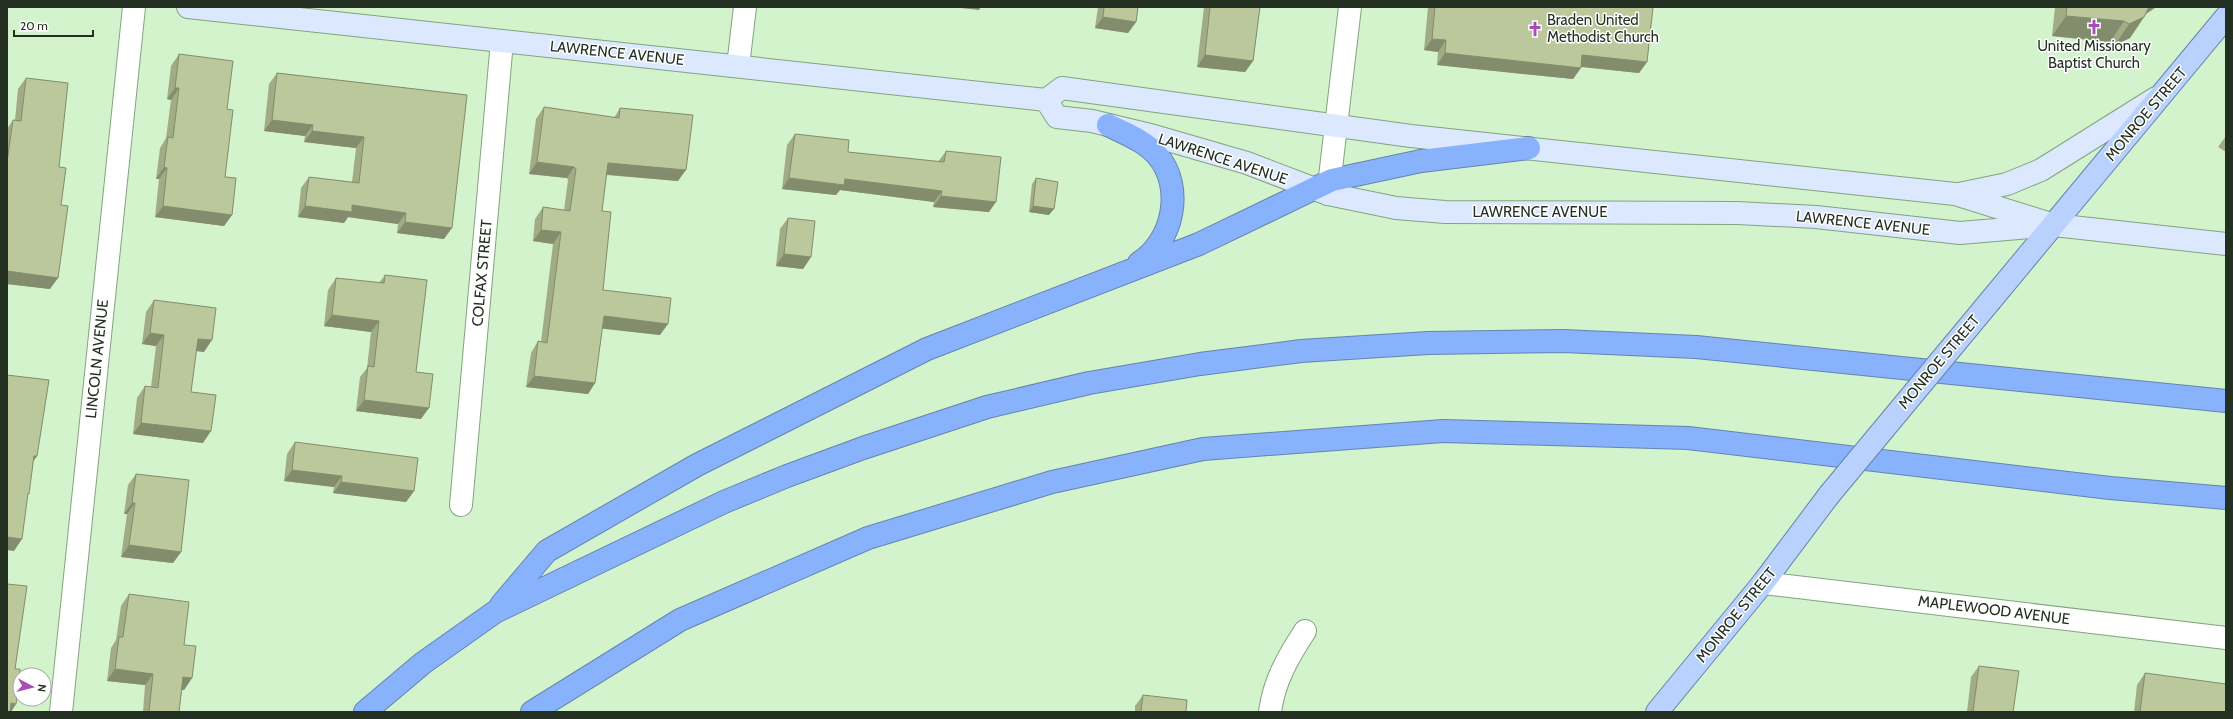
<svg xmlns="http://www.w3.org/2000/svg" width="2233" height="719" font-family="Cabin,sans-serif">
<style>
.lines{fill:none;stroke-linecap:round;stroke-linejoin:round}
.street-casing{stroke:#84a37f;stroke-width:24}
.secondary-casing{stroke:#84a37f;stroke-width:24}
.primary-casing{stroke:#6584af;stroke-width:24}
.highway-casing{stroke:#6584af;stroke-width:24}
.street{stroke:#fff;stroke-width:22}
.secondary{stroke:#dbe8fe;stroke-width:22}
.primary{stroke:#b8d1fd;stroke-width:22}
.highway{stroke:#88b2fc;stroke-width:22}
.primary-bridge-casing{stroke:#6584af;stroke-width:24;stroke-linecap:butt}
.primary-bridge{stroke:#b8d1fd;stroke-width:22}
.wall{fill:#a1ac85}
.shaded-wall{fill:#838c6c}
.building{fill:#bbc89b;stroke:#838c6c}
.labels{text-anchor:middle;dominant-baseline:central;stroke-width:3;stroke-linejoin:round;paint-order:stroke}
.poi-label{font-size:15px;fill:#233021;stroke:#fff;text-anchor:start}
.street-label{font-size:15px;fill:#233021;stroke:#fff}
</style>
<rect width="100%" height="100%" fill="#d2f3cc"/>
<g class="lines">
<g class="street-casing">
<path id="street" d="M 738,66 L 745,7
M 1328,194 L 1350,7
M 461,505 L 502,41
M 1763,583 L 2226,638
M 61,712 L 134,7
M 1270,712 C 1274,681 1288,657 1305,631"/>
</g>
<g class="secondary-casing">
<path id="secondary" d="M 188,7 L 1046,100 L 1062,88 L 1411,136 L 1955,194 L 2054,225 L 2226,244
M 1046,100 L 1057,117 L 1092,121 L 1154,136 L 1247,163 L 1328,194 L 1396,208 L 1445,212 L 1737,213 L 1816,217 L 1960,233 L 2043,226
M 1959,194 L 2007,184 L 2041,170 L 2156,98"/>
</g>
<g class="primary-casing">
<path id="primary" d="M 1991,300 L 2226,17
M 1657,712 L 1763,583 L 1829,495"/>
</g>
<g class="highway-casing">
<path id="highway" d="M 1108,125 C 1124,133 1145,141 1157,155 C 1185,187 1173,242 1139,263
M 501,605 L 547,551 L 697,465 L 927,349 L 1199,244 L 1332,180 L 1421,161 L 1529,148
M 365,712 L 423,663 L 495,612 L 724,502 L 787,476 L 863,448 L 987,407 L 1089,383 L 1200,364 L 1301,351 L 1428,343 L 1563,341 L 1696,347 L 2226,401
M 532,712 L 680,620 L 868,538 L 1052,482 L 1203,449 L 1443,431 L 1688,438 L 2110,488 L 2226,498"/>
</g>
<use href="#street" class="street"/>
<use href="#secondary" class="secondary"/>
<use href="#primary" class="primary"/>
<use href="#highway" class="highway"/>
<g class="primary-bridge-casing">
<path id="primary-bridge" d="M 1829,495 L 1991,300"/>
</g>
<use href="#primary-bridge" class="primary-bridge"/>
</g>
<path class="wall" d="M 1098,7 L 1138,7 L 1136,22 L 1128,33 L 1095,28 Z
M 1204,7 L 1260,7 L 1253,61 L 1245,72 L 1197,67 Z
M 1428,7 L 1653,7 L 1647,62 L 1639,73 L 1581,67 L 1573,79 L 1437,65 L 1438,52 L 1424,50 Z
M 2055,7 L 2156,7 L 2146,14 L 2130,38 L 2115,45 L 2110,42 L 2052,36 Z
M 179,54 L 227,109 L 225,177 L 232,215 L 224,226 L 155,217 L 159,179 L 156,179 L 160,148 L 166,138 L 171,100 L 167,99 L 171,66 Z
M 277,73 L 467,95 L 444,239 L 397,233 L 398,224 L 348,217 L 344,223 L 298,217 L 301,188 L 309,177 L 352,182 L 356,148 L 304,142 L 305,136 L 264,131 L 269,84 Z
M 26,78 L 59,167 L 50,289 L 7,284 L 7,129 L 13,120 L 15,120 L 18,89 Z
M 544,107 L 614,118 L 620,108 L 678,181 L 606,175 L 602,211 L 603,290 L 660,335 L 602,328 L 595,383 L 588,394 L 526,387 L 531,353 L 538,341 L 541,342 L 553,244 L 533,241 L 535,219 L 543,207 L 564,210 L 568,180 L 567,178 L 529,174 L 536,119 Z
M 795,134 L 848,152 L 938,162 L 946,151 L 989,212 L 933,207 L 934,202 L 840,190 L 836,195 L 782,189 L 787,145 Z
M 2226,136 L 2226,152 L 2218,147 Z
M 1036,178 L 1049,215 L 1029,212 L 1032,184 Z
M 788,218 L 811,257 L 803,269 L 776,266 L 780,229 Z
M 385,275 L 416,372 L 421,419 L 356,411 L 360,377 L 367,368 L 371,332 L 324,326 L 328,290 L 336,278 L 379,283 Z
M 154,300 L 204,352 L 196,351 L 191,392 L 203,443 L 133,434 L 137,398 L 145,386 L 151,387 L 156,346 L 142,344 L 146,312 Z
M 295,442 L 414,491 L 406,502 L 333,493 L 334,487 L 284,481 L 287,454 Z
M 136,474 L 181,552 L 173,563 L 121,557 L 127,514 L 124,514 L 128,485 Z
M 129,594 L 184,645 L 192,678 L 184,690 L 182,690 L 179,712 L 143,712 L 145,685 L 107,681 L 111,648 L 116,640 L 121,606 Z
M 1979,666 L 2013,712 L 1967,712 L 1971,677 Z
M 2145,673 L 2226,712 L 2134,712 L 2137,685 Z
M 1143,695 L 1186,712 L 1135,712 L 1135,706 Z"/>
<path class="shaded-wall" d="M 952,7 L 981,7 L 979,10 Z
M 2147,7 L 2156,7 L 2138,19 Z
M 2066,16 L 2124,21 L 2110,42 L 2052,36 Z
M 1103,17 L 1136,22 L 1128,33 L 1095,28 Z
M 2144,17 L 2130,38 L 2115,45 L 2129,24 Z
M 1432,39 L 1446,40 L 1438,52 L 1424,50 Z
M 1445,53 L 1581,68 L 1573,79 L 1437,65 Z
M 1205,55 L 1253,61 L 1245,72 L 1197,67 Z
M 1582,55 L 1647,62 L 1639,73 L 1574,66 Z
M 175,88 L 179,88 L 171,100 L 167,99 Z
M 272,120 L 313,125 L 305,136 L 264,131 Z
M 312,131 L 364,137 L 356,148 L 304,142 Z
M 537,162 L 574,167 L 567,178 L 529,174 Z
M 608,163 L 686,170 L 678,181 L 600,174 Z
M 164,167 L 167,168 L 159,179 L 156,179 Z
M 789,178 L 845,179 L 942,191 L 934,202 L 840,190 L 836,195 L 782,189 Z
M 941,196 L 996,202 L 989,212 L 933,207 Z
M 352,205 L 406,213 L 398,224 L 348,217 L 344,223 L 298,217 L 305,206 Z
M 163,206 L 232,215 L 224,226 L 155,217 Z
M 1033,206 L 1054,209 L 1049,215 L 1029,212 Z
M 405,222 L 452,228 L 444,239 L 397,233 Z
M 541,230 L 561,232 L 553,244 L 533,241 Z
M 784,254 L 811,257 L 803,269 L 776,266 Z
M 7,271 L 58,278 L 50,289 L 7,284 Z
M 332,315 L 379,321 L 371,332 L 324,326 Z
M 604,316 L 668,324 L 660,335 L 596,328 Z
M 150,333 L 164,335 L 156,346 L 142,344 Z
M 198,339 L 212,340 L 204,352 L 190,350 Z
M 534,376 L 595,383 L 588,394 L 526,387 Z
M 364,400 L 429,408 L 421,419 L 356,411 Z
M 141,423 L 211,431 L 203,443 L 133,434 Z
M 34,456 L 37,456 L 29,468 Z
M 292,470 L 342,476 L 334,487 L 284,481 Z
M 341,482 L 414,491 L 406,502 L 333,493 Z
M 132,503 L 135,503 L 127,514 L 124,514 Z
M 7,537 L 22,539 L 14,551 L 7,550 Z
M 129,545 L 181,552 L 173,563 L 121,557 Z
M 115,669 L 153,674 L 145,685 L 107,681 Z
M 183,677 L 192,678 L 184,690 L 175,689 Z
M 11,703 L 16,704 L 11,712 L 7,712 Z"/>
<path class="building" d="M 1104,7 L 1138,7 L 1136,22 L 1103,17 Z
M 1210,7 L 1260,7 L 1253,61 L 1205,55 Z
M 1435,7 L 1653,7 L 1647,62 L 1582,55 L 1581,68 L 1445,53 L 1446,40 L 1432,39 Z
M 2067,7 L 2149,7 L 2144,17 L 2129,24 L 2124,21 L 2066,16 Z
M 179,54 L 233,61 L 227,109 L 233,110 L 225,177 L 236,178 L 232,215 L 163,206 L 167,168 L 164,167 L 168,137 L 173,138 L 179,88 L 175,88 Z
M 277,73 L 467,95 L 452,228 L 405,222 L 406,213 L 352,205 L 352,212 L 305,206 L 309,177 L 359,183 L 364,137 L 312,131 L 313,125 L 272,120 Z
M 26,78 L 68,83 L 59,167 L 66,168 L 61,205 L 68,206 L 58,278 L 7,271 L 7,162 L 13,120 L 21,121 Z
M 544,107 L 619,118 L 620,108 L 693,115 L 686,170 L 608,163 L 602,211 L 611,212 L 603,290 L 671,298 L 668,324 L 604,316 L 595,383 L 534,376 L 538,341 L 547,343 L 561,232 L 541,230 L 543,207 L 570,211 L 576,169 L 574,167 L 537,162 Z
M 795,134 L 849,140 L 848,152 L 944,162 L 946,151 L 1001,157 L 996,202 L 941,196 L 942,191 L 845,179 L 844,185 L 789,178 Z
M 1036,178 L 1058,182 L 1054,209 L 1033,206 Z
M 788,218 L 815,221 L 811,257 L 784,254 Z
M 385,275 L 427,280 L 416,372 L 433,374 L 429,408 L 364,400 L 368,366 L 374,367 L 379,321 L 332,315 L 336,278 L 384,283 Z
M 154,300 L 216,308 L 212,340 L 198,339 L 191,392 L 216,395 L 211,431 L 141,423 L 145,386 L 158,388 L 164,335 L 150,333 Z
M 7,375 L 49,380 L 37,456 L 34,456 L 29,494 L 28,493 L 22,539 L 7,537 Z
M 295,442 L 418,458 L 414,491 L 341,482 L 342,476 L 292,470 Z
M 136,474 L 189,480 L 181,552 L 129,545 L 135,503 L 132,503 Z
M 7,584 L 27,586 L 15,669 L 20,669 L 16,704 L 11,703 L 10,712 L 7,712 Z
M 129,594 L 189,602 L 184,645 L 196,646 L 192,678 L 183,677 L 179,712 L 149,712 L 153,674 L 115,669 L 119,637 L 123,637 Z
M 1979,666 L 2019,671 L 2013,712 L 1973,712 Z
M 2145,673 L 2226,684 L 2226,712 L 2140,712 Z
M 1143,695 L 1187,700 L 1186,712 L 1141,712 Z"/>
<defs>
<g id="church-bare" transform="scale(1.2)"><path d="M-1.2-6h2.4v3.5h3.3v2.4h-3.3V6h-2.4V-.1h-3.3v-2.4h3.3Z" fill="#a74db8" stroke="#fff" stroke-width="2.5" paint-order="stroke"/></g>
</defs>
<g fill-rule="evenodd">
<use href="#church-bare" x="2094" y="27"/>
<use href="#church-bare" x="1535" y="29"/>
</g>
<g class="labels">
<g class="poi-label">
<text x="1547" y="20">Braden United<tspan x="1547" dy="17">Methodist Church</tspan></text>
<text x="2094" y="46" text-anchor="middle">United Missionary<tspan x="2094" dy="17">Baptist Church</tspan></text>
</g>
<g class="street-label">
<text transform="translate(617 53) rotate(6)">LAWRENCE AVENUE</text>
<text transform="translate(2146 114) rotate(-50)">MONROE STREET</text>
<text transform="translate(1223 159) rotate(18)">LAWRENCE AVENUE</text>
<text x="1540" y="212">LAWRENCE AVENUE</text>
<text transform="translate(1863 223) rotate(6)">LAWRENCE AVENUE</text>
<text transform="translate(482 273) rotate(-85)">COLFAX STREET</text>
<text transform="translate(97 359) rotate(-84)">LINCOLN AVENUE</text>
<text transform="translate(1939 362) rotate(-50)">MONROE STREET</text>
<text transform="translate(1994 610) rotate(7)">MAPLEWOOD AVENUE</text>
<text transform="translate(1736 615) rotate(-51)">MONROE STREET</text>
</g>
</g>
<rect width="2233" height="719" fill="none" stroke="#233021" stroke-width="16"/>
<g transform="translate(32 687) rotate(97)"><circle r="19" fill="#ffffff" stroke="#a7aca6"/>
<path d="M0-3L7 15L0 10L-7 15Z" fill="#a74db8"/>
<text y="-6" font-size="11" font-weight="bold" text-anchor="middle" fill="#233021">N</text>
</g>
<path d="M14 30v6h79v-6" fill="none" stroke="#233021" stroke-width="2"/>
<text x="20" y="30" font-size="12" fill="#233021" stroke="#ffffff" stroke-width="3" paint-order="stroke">20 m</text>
</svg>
